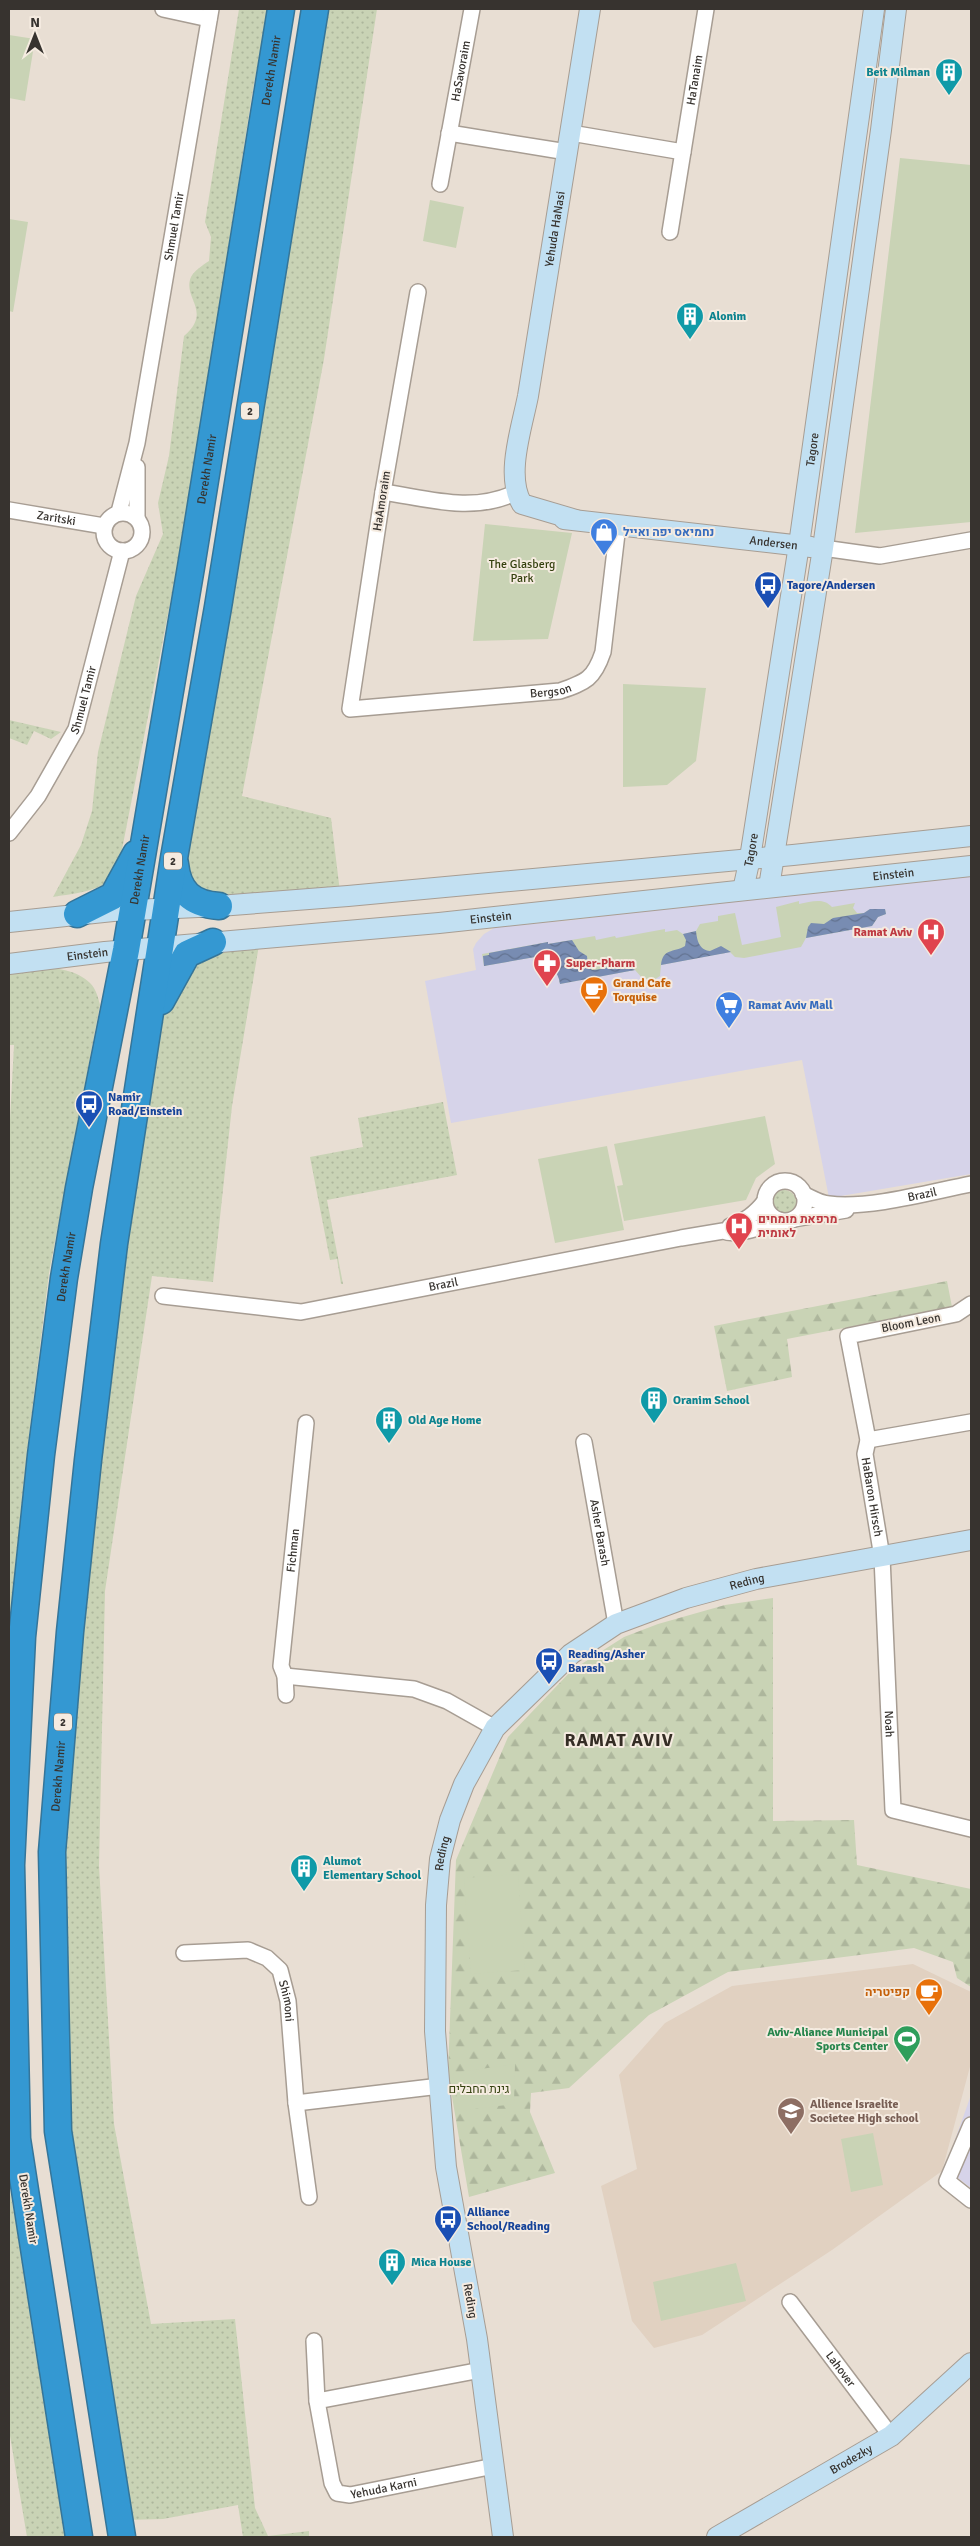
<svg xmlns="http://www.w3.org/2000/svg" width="980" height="2546" font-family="Signika,Heebo,sans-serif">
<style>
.commercial{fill:#d6d3e9}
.built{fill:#e1d1c1}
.grass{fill:url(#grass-dots)}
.forest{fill:url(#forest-firs)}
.green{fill:#c9d3b5}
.water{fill:url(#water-waves)}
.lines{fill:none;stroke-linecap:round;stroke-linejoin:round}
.street-casing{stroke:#a79d93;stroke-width:18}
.secondary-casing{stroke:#a79d93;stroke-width:22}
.highway-casing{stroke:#357599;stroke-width:29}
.street{stroke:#fff;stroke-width:15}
.secondary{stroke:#c2e0f2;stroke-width:20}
.highway{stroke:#3498d2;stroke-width:26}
.labels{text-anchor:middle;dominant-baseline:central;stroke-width:4;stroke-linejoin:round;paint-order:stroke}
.shield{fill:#f5ebe0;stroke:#706a64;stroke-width:1}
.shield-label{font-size:11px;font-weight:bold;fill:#37332f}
.street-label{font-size:12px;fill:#37332f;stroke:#f5ebe0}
.culture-label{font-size:12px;font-weight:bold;fill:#0d838f;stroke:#f5ebe0;text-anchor:start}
.shop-label{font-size:12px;font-weight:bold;fill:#366cbe;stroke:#f5ebe0;text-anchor:start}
.park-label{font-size:12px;fill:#35410f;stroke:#f5ebe0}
.transit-label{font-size:12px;font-weight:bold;fill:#164399;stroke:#f5ebe0;text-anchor:start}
.health-label{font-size:12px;font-weight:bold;fill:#be3a42;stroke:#f5ebe0;text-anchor:start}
.food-label{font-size:12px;font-weight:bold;fill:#c56008;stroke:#f5ebe0;text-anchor:start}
.leisure-label{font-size:12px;font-weight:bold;fill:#27864d;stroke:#f5ebe0;text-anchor:end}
.education-label{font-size:12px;font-weight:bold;fill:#785e54;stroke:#f5ebe0;text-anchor:start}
.district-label{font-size:18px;font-weight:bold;letter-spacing:1px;fill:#352d25;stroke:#f5ebe0}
</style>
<defs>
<pattern id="grass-dots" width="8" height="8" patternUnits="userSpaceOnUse" patternTransform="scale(1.25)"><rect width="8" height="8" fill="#c9d3b5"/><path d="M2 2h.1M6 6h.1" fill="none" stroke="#adb69c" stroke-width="1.8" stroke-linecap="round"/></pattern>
<pattern id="forest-firs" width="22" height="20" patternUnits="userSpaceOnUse" patternTransform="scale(1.25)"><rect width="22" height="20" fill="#c9d3b5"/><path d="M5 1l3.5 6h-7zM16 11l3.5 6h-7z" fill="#adb69c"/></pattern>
<pattern id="water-waves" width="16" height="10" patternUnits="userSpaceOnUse" patternTransform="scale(1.25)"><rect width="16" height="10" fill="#788cb2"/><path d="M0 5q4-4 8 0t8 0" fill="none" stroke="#637391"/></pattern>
</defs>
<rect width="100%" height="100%" fill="#e8ded3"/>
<path class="commercial" d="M 971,869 L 971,1174 L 829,1198 L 802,1060 L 451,1123 L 425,981 L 476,970 L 473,949 L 476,943 L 484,934 L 496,927 L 573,920 Z
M 971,2095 L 971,2188 L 945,2168 Z"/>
<path class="built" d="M 913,1964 L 971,1992 L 971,2063 L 942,2171 L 832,2250 L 702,2335 L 654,2348 L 632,2321 L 601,2186 L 637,2169 L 619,2075 L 665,2023 L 732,1986 Z"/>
<path class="grass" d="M 239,9 L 268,9 L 252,95 L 185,527 L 118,870 C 106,892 75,893 53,897 L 81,845 L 92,811 L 98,752 L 136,596 L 163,534 L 158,503 L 169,456 L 184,336 C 213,311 182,298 191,277 C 194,271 203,265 209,261 L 211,237 L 205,222 Z
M 324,9 L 377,9 L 324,359 L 242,796 L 331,818 L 340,892 L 216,901 L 194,893 L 180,858 Z
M 9,720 L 61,732 L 51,739 L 34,731 L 27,745 L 9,738 Z
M 259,945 L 232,1106 L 213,1282 L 152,1276 L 105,1591 L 99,1866 L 114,2124 L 151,2324 L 235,2319 L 255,2508 L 268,2536 L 309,2531 L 309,2537 L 243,2537 L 238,2505 L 163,2519 L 126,2520 L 64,2129 L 60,1854 L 82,1591 L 125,1247 L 156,1028 L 172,988 L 191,957 Z
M 9,969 C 33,967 71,964 90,983 C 96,989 98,997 100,1005 L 49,1273 L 27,1452 L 9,1628 L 9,1138 L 14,1045 L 9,1045 Z
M 443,1102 L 457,1175 L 327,1200 L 343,1284 L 341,1284 L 337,1259 L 330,1260 L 310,1157 L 363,1147 L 358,1118 Z
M772 1202a12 12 0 1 1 24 0a12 12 0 1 1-24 0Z
M 9,2186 L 49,2400 L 72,2537 L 27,2537 L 9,2430 Z"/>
<path class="forest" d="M 947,1281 L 952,1307 L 787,1339 L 792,1377 L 727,1391 L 714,1326 Z
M 773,1598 L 773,1821 L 854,1820 L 857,1865 L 971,1889 L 971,1987 L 957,1978 L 953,1962 L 914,1948 L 728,1972 L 649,2015 L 569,2088 L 531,2093 L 530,2112 L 555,2173 L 469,2197 L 448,2073 L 456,1860 L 508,1737 L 572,1670 L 624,1637 L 658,1624 L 725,1605 Z"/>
<path class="green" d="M 9,35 L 35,39 L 25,101 L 9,98 Z
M 900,158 L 971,165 L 971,522 L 855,533 Z
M 430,200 L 464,207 L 456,248 L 423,241 Z
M 9,219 L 28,222 L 13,312 L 9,311 Z
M 485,524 L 572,533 L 548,639 L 473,641 Z
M 623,684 L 706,688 L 696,761 L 667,785 L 623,787 Z
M 799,901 L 799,904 C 811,902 823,897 832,907 L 855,903 L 853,908 L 857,913 L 864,913 L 870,909 L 885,909 L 886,914 L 878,917 L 872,926 L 806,938 L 801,947 L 744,958 L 735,957 L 730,952 L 661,965 L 660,976 L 654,980 L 643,979 L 635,970 L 560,984 C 558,970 550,964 536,963 L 535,957 L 484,966 L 482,954 L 548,942 L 548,944 L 595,936 L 596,940 L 615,936 L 616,938 L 665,929 L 665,932 L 677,930 L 683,934 L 696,931 L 700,924 L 718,921 L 718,916 L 735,913 L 742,945 L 781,937 L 776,907 Z
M 765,1116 L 775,1164 L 756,1178 L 746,1200 L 624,1221 L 617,1186 L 623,1185 L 614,1144 Z
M 607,1146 L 624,1230 L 555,1243 L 538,1159 Z
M 518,1874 L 525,1970 L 471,1974 L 464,1878 Z
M 515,2064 L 514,2104 L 459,2111 L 453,2073 Z
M 873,2133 L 883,2185 L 851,2192 L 841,2139 Z
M 736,2263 L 746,2301 L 661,2321 L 653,2282 Z"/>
<path class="water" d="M 870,909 L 885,909 L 886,914 L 878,917 L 872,926 L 806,938 L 808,927 L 811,923 L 824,924 L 833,918 L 864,913 Z
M 696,931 C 697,940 699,950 710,951 L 721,946 L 731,952 L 661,965 C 663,948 673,953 685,946 L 686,940 L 683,934 Z
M 572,940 L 579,951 L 587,956 L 588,966 L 592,970 C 608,970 618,958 635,970 L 560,984 C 558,970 550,964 536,963 L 535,957 L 484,966 L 483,956 L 489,955 L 489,953 L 548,942 L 548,944 Z"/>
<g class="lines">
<g class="street-casing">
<g id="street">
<path d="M 163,9 L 209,19"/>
<path d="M 449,133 L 567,152"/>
<path d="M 571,133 L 683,152"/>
<path id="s1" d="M 440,184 L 472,9"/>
<path id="s2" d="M 670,232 L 706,9"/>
<path id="s3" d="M 418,292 L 383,492 L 350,709 L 560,691 C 586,682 594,679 603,652 L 618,525"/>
<path d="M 137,467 L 137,518"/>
<path d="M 383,492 C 430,499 471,513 515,493"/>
<path id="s4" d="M 9,510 L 104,526"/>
<path id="s5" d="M 119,512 L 137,443 L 211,9"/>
<circle cx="123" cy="532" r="19"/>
<path d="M 823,548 L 880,556 L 971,540"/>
<path id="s6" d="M 9,833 L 38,796 L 76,729 L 122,551"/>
<circle cx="785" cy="1201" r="20"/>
<path id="s7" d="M 803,1194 C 812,1198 819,1203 829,1204 C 870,1209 930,1192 971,1184"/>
<path d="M 794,1219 L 846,1210"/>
<path d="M 730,1226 C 745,1221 755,1214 765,1201"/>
<path id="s8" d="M 163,1296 L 301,1312 L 681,1238 L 723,1231 C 738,1237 764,1226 779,1220"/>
<path id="s9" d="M 971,1304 L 956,1314 L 848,1336 L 868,1440 L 865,1454 L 882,1557 L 893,1810 L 971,1829"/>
<path d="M 868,1440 L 971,1422"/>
<path id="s10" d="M 584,1442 L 616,1624"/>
<path d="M 285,1676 L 414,1689 L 447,1701 L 495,1728"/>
<path id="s11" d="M 286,1695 L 285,1676 L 281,1666 L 306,1423"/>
<path id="s12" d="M 184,1953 L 248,1950 L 267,1958 L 280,1970 L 288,2001 L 296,2103 L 309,2197"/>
<path d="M 296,2103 L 440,2086"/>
<path d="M 971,2125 L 947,2181 L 971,2200"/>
<path id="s13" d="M 790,2302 L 891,2436"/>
<path d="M 314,2341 L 317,2401"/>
<path id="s14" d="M 481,2370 L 317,2401 L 332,2483 L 337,2493 L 350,2495 L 494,2466"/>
</g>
</g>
<g class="secondary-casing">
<g id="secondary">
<path id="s15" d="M 564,519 L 811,547"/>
<path id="s16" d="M 576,520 L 522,504 C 505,476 522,427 528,396 L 590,9"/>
<path d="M 769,887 L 823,548 L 881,130 L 896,9"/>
<path id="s17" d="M 743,890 L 750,858 L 799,545 L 874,9"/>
<path d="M 9,922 L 113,911 L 219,906 L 348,896 L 793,855 L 971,836"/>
<path id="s18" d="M 9,964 L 105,952 L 439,923 L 971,866"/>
<path id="s19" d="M 503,2537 L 477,2339 L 446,2167 L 435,2031 L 436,1905 L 440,1859 L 450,1820 L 464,1784 L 495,1728 L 571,1654 L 616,1624 L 686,1598 L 756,1579 L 971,1540"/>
<path id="s20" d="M 717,2537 L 891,2436 L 971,2363"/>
</g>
</g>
<g class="highway-casing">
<g id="highway">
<path d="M 175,864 C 178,892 192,904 219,906"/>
<path d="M 77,914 L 113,896 L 136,854"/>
<path d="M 161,1001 L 187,954 L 213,942"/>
<path id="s21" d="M 79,2537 L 17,2139 L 11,1865 L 22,1637 L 41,1455 L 64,1278 L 79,1188 L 126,950 L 191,567 L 281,9"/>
<path id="s22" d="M 122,2537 L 58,2131 L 52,1852 L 70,1632 L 88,1460 L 114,1244 L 174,858 L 218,607 L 315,9"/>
</g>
</g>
<use href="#street" class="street"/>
<use href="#secondary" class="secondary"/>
<use href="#highway" class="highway"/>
</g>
<defs>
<g id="building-pin" transform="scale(1.4375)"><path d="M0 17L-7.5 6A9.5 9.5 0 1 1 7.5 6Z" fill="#0f9aa8" stroke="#f5ebe0"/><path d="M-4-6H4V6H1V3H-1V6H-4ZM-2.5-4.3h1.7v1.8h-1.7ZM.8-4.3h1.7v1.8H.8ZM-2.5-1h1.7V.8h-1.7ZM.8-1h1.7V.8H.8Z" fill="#fff"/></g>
<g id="shop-pin" transform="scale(1.4375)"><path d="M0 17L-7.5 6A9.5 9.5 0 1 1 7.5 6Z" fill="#3f7fe0" stroke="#f5ebe0"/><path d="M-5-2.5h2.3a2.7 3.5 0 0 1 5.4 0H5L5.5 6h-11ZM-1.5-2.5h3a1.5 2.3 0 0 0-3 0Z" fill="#fff"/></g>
<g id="bus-pin" transform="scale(1.4375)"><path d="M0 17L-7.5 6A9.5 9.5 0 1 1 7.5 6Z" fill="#1a4fb4" stroke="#f5ebe0"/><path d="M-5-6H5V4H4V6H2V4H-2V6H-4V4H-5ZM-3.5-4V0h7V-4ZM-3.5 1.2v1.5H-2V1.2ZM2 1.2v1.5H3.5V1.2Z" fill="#fff"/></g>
<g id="hospital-pin" transform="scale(1.4375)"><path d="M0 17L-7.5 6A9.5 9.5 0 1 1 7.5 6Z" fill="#e0444e" stroke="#f5ebe0"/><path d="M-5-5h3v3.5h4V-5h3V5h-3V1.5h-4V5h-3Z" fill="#fff"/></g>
<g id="pharmacy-pin" transform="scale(1.4375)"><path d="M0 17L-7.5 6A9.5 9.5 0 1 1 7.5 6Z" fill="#e0444e" stroke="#f5ebe0"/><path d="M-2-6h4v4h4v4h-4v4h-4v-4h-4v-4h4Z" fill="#fff"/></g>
<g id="cafe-pin" transform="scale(1.4375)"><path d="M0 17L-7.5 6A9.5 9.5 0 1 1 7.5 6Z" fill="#e8710a" stroke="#f5ebe0"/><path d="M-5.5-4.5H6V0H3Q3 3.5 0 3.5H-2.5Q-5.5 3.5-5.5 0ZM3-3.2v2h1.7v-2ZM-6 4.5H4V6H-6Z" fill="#fff"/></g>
<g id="supermarket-pin" transform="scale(1.4375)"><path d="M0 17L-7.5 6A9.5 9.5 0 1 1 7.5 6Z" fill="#3f7fe0" stroke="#f5ebe0"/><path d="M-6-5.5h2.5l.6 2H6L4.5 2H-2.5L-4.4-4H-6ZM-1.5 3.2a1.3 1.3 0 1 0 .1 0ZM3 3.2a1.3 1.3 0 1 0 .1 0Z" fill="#fff"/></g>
<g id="stadium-pin" transform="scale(1.4375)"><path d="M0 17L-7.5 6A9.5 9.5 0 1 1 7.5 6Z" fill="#2e9e5b" stroke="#f5ebe0"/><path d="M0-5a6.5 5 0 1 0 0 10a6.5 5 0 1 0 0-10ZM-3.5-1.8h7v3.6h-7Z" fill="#fff"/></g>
<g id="school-pin" transform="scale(1.4375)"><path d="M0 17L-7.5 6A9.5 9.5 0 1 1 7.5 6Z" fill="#8d6e63" stroke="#f5ebe0"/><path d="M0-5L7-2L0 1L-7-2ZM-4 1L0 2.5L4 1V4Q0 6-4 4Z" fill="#fff"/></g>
</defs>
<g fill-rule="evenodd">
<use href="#building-pin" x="949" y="72"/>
<use href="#building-pin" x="690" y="316"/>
<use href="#shop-pin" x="604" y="532"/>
<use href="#bus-pin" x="768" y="585"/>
<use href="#hospital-pin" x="931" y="932"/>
<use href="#pharmacy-pin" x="547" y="963"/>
<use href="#cafe-pin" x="594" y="990"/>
<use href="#supermarket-pin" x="729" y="1005"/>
<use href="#bus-pin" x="89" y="1104"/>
<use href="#hospital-pin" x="739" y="1226"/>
<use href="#building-pin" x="654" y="1400"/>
<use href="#building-pin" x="389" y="1420"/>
<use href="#bus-pin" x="549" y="1661"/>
<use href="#building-pin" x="304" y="1868"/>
<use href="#cafe-pin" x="929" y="1992"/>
<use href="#stadium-pin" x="907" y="2039"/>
<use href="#school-pin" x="791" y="2111"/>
<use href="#bus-pin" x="448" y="2219"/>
<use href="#building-pin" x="392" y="2262"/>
</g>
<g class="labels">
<g class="shield">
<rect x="241" y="402.5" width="18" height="17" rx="4"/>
<rect x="164" y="852.5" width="18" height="17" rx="4"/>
<rect x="54" y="1713.5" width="18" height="17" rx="4"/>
</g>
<g class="shield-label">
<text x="250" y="411">2</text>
<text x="173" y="861">2</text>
<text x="63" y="1722">2</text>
</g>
<g class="street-label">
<text stroke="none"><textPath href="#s21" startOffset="2492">Derekh Namir</textPath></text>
<text stroke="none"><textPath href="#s1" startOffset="115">HaSavoraim</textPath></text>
<text stroke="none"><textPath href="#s2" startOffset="154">HaTanaim</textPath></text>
<text stroke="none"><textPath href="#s5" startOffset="291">Shmuel Tamir</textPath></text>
<text stroke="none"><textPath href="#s16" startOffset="336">Yehuda HaNasi</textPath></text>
<text stroke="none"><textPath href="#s17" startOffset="446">Tagore</textPath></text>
<text stroke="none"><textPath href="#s21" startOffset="2088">Derekh Namir</textPath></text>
<text transform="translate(382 501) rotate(-81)">HaAmoraim</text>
<text stroke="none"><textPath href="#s4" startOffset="48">Zaritski</textPath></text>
<text stroke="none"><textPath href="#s15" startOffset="211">Andersen</textPath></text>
<text stroke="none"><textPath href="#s3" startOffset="624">Bergson</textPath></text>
<text stroke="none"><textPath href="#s6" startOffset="154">Shmuel Tamir</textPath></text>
<text stroke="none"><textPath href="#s17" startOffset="41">Tagore</textPath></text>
<text stroke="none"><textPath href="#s21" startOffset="1682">Derekh Namir</textPath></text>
<text stroke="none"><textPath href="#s18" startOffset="889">Einstein</textPath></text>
<text stroke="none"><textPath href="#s18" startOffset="484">Einstein</textPath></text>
<text stroke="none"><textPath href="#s18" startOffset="79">Einstein</textPath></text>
<text stroke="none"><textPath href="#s7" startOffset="122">Brazil</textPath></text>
<text stroke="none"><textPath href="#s21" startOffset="1278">Derekh Namir</textPath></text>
<text stroke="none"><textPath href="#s8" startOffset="284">Brazil</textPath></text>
<text transform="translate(911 1323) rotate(-11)">Bloom Leon</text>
<text stroke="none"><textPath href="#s9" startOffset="292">HaBaron Hirsch</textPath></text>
<text stroke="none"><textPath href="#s10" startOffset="92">Asher Barash</textPath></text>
<text stroke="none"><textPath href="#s11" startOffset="146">Fichman</textPath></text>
<text stroke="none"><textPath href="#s19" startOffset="1124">Reding</textPath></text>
<text stroke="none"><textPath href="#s9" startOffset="520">Noah</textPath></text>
<text stroke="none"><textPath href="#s22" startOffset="766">Derekh Namir</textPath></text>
<text stroke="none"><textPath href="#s19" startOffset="689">Reding</textPath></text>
<text stroke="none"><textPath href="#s12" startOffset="134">Shimoni</textPath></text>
<text transform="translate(28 2209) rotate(81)">Derekh Namir</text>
<text transform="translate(470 2301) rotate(80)">Reding</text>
<text stroke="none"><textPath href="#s13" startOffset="84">Lahover</textPath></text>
<text stroke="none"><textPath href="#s20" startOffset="155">Brodezky</textPath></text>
<text stroke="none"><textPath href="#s14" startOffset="309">Yehuda Karni</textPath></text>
</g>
<g class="culture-label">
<text x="930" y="72" text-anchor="end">Beit Milman</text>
<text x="709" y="316">Alonim</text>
<text x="673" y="1400">Oranim School</text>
<text x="408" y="1420">Old Age Home</text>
<text x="323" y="1861">Alumot<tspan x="323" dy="14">Elementary School</tspan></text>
<text x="411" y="2262">Mica House</text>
</g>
<g class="shop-label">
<text x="623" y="532">נחמיאס יפה ואייל</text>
<text x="748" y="1005">Ramat Aviv Mall</text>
</g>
<g class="park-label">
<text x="522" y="564">The Glasberg<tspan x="522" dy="14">Park</tspan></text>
<text x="479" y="2089">גינת החבלים</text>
</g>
<g class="transit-label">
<text x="787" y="585">Tagore/Andersen</text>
<text x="108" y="1097">Namir<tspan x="108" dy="14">Road/Einstein</tspan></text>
<text x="568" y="1654">Reading/Asher<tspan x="568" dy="14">Barash</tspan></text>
<text x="467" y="2212">Alliance<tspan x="467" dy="14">School/Reading</tspan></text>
</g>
<g class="health-label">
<text x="912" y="932" text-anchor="end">Ramat Aviv</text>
<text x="566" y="963">Super-Pharm</text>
<text x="758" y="1219">מרפאת מומחים<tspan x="758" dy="14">לאומית</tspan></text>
</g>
<g class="food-label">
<text x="613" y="983">Grand Cafe<tspan x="613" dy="14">Torquise</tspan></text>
<text x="910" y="1992" text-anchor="end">קפיטריה</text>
</g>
<g class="leisure-label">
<text x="888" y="2032">Aviv-Aliance Municipal<tspan x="888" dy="14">Sports Center</tspan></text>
</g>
<g class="education-label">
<text x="810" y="2104">Allience Israelite<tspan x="810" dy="14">Societee High school</tspan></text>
</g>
<g class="district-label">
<text x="619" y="1740">RAMAT AVIV</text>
</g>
</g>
<rect width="980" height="2546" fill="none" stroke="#37332f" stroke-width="20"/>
<g transform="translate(35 35)" stroke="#f5ebe0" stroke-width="4" paint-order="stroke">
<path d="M0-4L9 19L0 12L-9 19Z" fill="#37332f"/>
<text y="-8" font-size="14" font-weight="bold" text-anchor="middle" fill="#37332f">N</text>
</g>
</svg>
